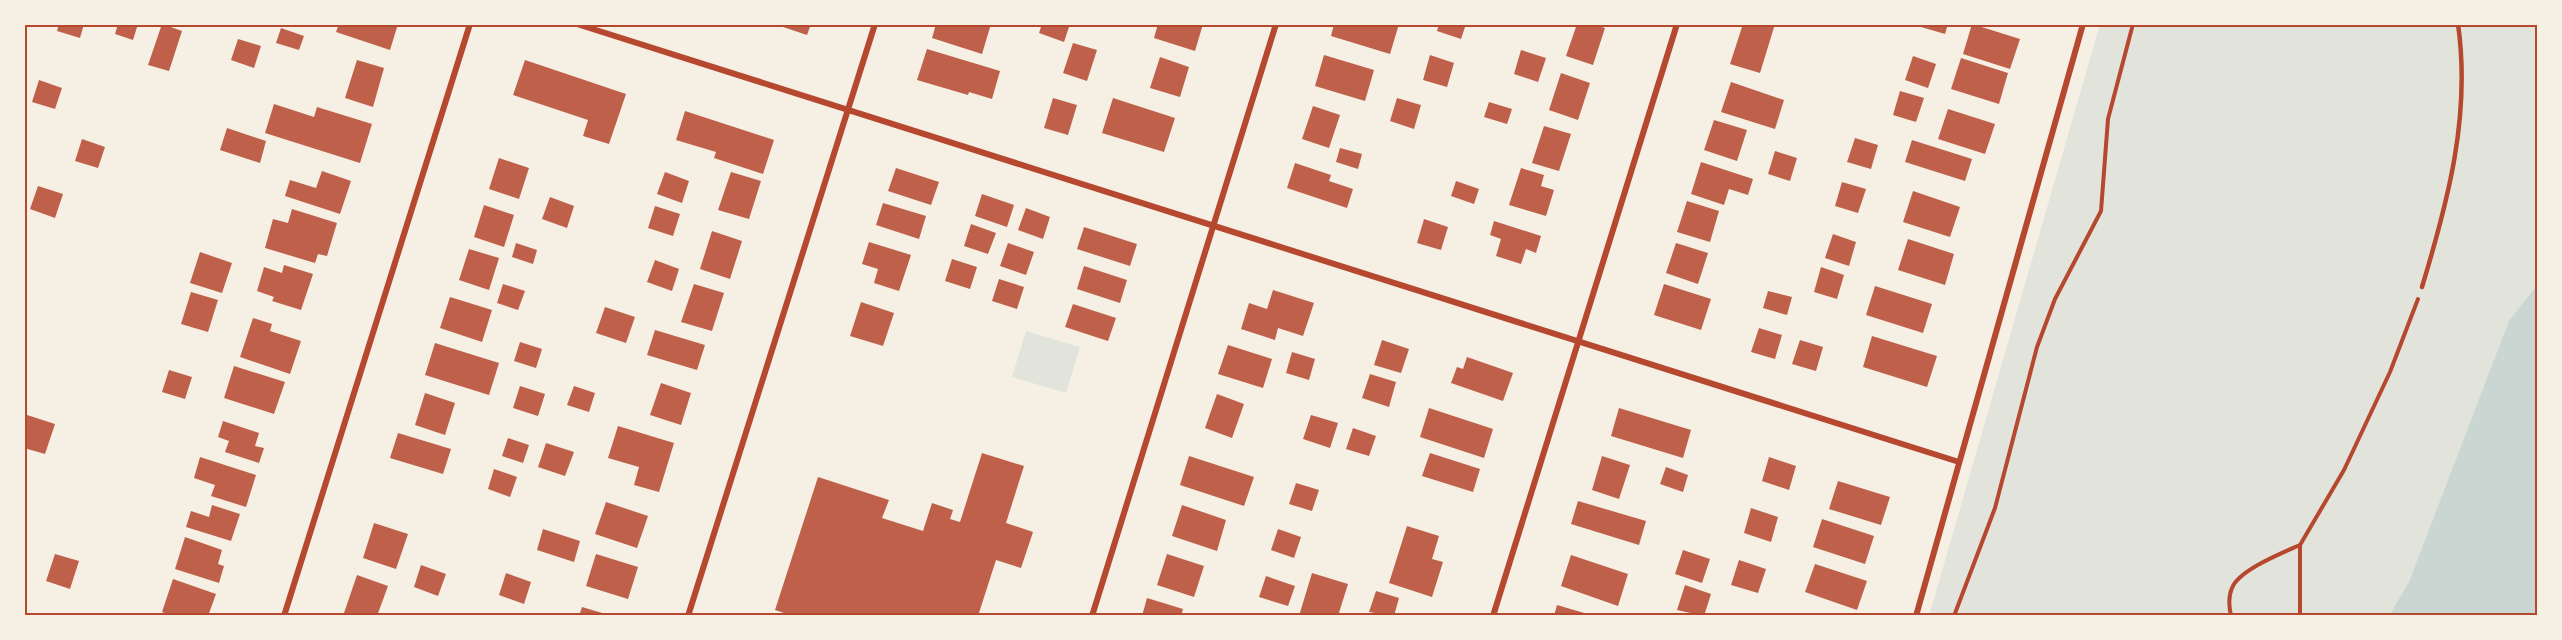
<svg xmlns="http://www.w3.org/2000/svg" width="2562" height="640" font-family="'Roboto Condensed',sans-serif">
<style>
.green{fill:#e2e4dc}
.water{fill:#c9d6d2}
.building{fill:#bf614a}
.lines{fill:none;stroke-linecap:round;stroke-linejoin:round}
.path{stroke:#b5482f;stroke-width:4}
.service{stroke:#b5482f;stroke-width:4.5}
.minor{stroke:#b5482f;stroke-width:6}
.neatline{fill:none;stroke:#b5482f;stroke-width:2}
</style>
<rect width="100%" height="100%" fill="#f6efe4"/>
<path class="green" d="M 2100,24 L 2538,24 L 2538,616 L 1929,616 Z
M 1026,331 L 1080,347 L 1066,393 L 1012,377 Z"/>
<path class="water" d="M 2538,284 L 2538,616 L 2389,616 L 2409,582 L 2509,321 Z"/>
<path class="building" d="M 59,24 L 84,24 L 80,38 L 57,31 Z
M 118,24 L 138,24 L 133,40 L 115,34 Z
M 162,24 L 182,31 L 169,71 L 148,65 Z
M 339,24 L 398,24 L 390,50 L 336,32 Z
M 774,24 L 811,24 L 807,35 Z
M 936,24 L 991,24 L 982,54 L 932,38 Z
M 1042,24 L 1070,24 L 1064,42 L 1039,33 Z
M 1158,24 L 1203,24 L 1195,51 L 1154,38 Z
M 1334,24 L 1399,24 L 1390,54 L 1331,36 Z
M 1439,24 L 1466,24 L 1461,39 L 1437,31 Z
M 1577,24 L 1592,24 L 1605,28 L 1593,65 L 1566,56 Z
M 1743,24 L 1775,24 L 1760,73 L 1730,64 Z
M 1922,24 L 1948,24 L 1945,34 L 1921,27 Z
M 1972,24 L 2020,39 L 2010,69 L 1963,54 Z
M 281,28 L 304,36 L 299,50 L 276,43 Z
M 238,39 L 261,46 L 254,68 L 231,60 Z
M 1073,43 L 1097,50 L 1087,81 L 1063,73 Z
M 927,49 L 1000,71 L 992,99 L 969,92 L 968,95 L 917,80 Z
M 1521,50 L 1546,58 L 1538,82 L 1514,74 Z
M 1324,55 L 1374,70 L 1365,101 L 1315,86 Z
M 1430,55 L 1454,63 L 1447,87 L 1423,80 Z
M 1913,56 L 1936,64 L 1928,88 L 1905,80 Z
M 1160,57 L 1189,67 L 1180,97 L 1150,88 Z
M 1961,58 L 2008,73 L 1999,104 L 1951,89 Z
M 357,60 L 384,68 L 373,107 L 345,98 Z
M 525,60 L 626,94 L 609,144 L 583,136 L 588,120 L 513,95 Z
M 1561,73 L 1590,83 L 1578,120 L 1549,110 Z
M 39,80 L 62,88 L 55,109 L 32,102 Z
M 1731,82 L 1784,100 L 1775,129 L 1721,112 Z
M 1900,91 L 1924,98 L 1916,122 L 1893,115 Z
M 1053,98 L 1077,105 L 1068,135 L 1044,128 Z
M 1113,98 L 1175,118 L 1164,152 L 1102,133 Z
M 1397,98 L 1421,105 L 1414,129 L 1390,121 Z
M 1489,102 L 1512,109 L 1507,124 L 1484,117 Z
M 274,104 L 314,117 L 317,107 L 372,124 L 360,163 L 265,133 Z
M 1313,106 L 1340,115 L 1329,148 L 1302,139 Z
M 1948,109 L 1995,124 L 1985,154 L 1938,139 Z
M 685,111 L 774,140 L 763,174 L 714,158 L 716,152 L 676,140 Z
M 1714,120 L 1747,130 L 1737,161 L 1704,150 Z
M 1544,126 L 1571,134 L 1559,171 L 1532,163 Z
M 227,128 L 266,141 L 260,163 L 220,150 Z
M 1855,138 L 1878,145 L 1871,169 L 1847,162 Z
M 82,139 L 105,147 L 98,168 L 75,161 Z
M 1912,140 L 1972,159 L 1965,181 L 1905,162 Z
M 1340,148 L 1362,154 L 1358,169 L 1336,162 Z
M 1775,151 L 1797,158 L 1790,181 L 1768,174 Z
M 499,158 L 529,168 L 519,199 L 489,189 Z
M 1701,162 L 1753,179 L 1748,195 L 1729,189 L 1724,205 L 1691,194 Z
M 1295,163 L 1331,175 L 1329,181 L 1353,189 L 1347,208 L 1287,188 Z
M 896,168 L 939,182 L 931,205 L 888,191 Z
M 1521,168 L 1544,175 L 1541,186 L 1554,190 L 1546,216 L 1509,205 Z
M 322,171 L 351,181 L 340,214 L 285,196 L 290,180 L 316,188 Z
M 665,172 L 689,181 L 682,203 L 657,194 Z
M 731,172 L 761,181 L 749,219 L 718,210 Z
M 1456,181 L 1479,189 L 1474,204 L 1451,196 Z
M 1842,182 L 1866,189 L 1858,213 L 1835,206 Z
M 38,186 L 63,194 L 55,218 L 30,209 Z
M 1913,191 L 1960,207 L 1950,237 L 1903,222 Z
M 982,194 L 1014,205 L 1007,227 L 975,216 Z
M 550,197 L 574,206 L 567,228 L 542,219 Z
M 1687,201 L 1719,211 L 1710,242 L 1677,232 Z
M 883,203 L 926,216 L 919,239 L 876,225 Z
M 484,205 L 514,215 L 504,247 L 474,237 Z
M 655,206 L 680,214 L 673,236 L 648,228 Z
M 1026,208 L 1050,217 L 1043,239 L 1018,230 Z
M 292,209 L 337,223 L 327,256 L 318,254 L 315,263 L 265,248 L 273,219 L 288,223 Z
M 1424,219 L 1448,227 L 1441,250 L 1417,243 Z
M 1494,221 L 1541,236 L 1536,253 L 1526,249 L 1521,264 L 1496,256 L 1501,239 L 1490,235 Z
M 971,224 L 996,233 L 988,254 L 964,246 Z
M 1084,227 L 1137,244 L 1130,266 L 1077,249 Z
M 712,231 L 742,241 L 730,279 L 700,269 Z
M 1833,234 L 1856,242 L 1849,266 L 1825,258 Z
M 1908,239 L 1954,254 L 1945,285 L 1898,270 Z
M 869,242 L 911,255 L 899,291 L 874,283 L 878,269 L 862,264 Z
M 516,243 L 537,250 L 533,264 L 512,257 Z
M 1008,243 L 1034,252 L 1026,275 L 1000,266 Z
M 1676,243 L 1708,253 L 1698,284 L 1666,273 Z
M 469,249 L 499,258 L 489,290 L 459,280 Z
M 200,252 L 232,263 L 222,293 L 190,283 Z
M 952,259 L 977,267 L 970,289 L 945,281 Z
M 655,260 L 679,269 L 672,291 L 647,282 Z
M 284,265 L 313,274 L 301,310 L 272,301 L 274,297 L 257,291 L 264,267 L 282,273 Z
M 1084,266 L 1127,280 L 1120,303 L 1077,289 Z
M 1821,267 L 1844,275 L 1837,299 L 1814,292 Z
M 999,279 L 1024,287 L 1017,309 L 992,301 Z
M 503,284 L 525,291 L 518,310 L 497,303 Z
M 694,284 L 724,293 L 712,331 L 681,322 Z
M 1664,284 L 1711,299 L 1701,330 L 1654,315 Z
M 1875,286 L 1932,304 L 1923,333 L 1866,315 Z
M 1273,290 L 1314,303 L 1303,336 L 1278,328 L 1275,340 L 1241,329 L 1249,303 L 1267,309 Z
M 1768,291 L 1792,297 L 1787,315 L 1763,308 Z
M 191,292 L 218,300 L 208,332 L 181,324 Z
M 450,297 L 492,310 L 482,342 L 440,328 Z
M 861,302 L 894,313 L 883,346 L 850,336 Z
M 1073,304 L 1116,318 L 1108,341 L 1065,327 Z
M 605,307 L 635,317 L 626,343 L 596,333 Z
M 253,318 L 272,324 L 270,331 L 301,341 L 290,374 L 240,357 Z
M 1759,328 L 1782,335 L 1775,359 L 1751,352 Z
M 655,330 L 705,345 L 697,370 L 647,355 Z
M 1872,336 L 1937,356 L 1927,387 L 1863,367 Z
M 1382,340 L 1409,349 L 1401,373 L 1374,365 Z
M 1800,340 L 1823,347 L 1816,371 L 1792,364 Z
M 520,342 L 542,349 L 536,368 L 514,361 Z
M 435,343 L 499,363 L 489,395 L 425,375 Z
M 1228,345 L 1272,359 L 1263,388 L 1218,374 Z
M 1292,352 L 1315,359 L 1309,380 L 1286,373 Z
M 1467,357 L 1513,373 L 1503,401 L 1451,383 L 1457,367 L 1463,369 Z
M 234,366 L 285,382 L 274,414 L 224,398 Z
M 169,370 L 192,377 L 185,399 L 162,392 Z
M 1370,374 L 1396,382 L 1389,407 L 1362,398 Z
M 661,383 L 691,393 L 681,425 L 650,415 Z
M 520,386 L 545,394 L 538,416 L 513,408 Z
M 574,386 L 595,393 L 589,412 L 567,405 Z
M 425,393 L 455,403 L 445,435 L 415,425 Z
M 1217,394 L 1244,404 L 1232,438 L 1205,428 Z
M 1429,408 L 1493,429 L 1484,458 L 1420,437 Z
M 1619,408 L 1691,430 L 1683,458 L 1611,436 Z
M 24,414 L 55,424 L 45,454 L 24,448 Z
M 1311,415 L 1338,423 L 1330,448 L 1303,439 Z
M 223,421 L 259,433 L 255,446 L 264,448 L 259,463 L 225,452 L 229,441 L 218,437 Z
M 618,426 L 674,443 L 659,492 L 634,485 L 639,467 L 608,458 Z
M 1353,428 L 1376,436 L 1369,456 L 1346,449 Z
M 398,433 L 451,449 L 443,474 L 390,458 Z
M 508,438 L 529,445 L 523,463 L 502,456 Z
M 546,443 L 574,452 L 565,476 L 538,467 Z
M 982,453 L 1024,466 L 1006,523 L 1033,532 L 1021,568 L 996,560 L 978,616 L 793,616 L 775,610 L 818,477 L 889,500 L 882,518 L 923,531 L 932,503 L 953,510 L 950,519 L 960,522 Z
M 1430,453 L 1480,469 L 1473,492 L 1422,476 Z
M 1189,456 L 1254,477 L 1244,506 L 1180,485 Z
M 1602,456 L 1630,465 L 1619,499 L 1592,490 Z
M 200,457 L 256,475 L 246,507 L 211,496 L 215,485 L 194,478 Z
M 1769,457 L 1796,466 L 1789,490 L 1762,481 Z
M 1666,467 L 1688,475 L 1683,492 L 1660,484 Z
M 494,469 L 517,477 L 510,497 L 488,489 Z
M 1838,481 L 1890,497 L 1881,525 L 1829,509 Z
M 1296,483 L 1319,490 L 1312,511 L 1289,504 Z
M 1578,501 L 1646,521 L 1639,545 L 1571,524 Z
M 606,502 L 648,516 L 637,548 L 595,534 Z
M 212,505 L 240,514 L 231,541 L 186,527 L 191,511 L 209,517 Z
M 1182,505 L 1226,520 L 1217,551 L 1172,536 Z
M 1751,508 L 1778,517 L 1771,542 L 1744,533 Z
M 1822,519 L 1874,536 L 1865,564 L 1813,547 Z
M 374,523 L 408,534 L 396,569 L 363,558 Z
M 1407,526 L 1439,536 L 1432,559 L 1443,562 L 1432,597 L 1389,583 Z
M 543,529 L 580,541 L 574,562 L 537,550 Z
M 1278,529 L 1301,537 L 1294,558 L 1271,550 Z
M 185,537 L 222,550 L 218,564 L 224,566 L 219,583 L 175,569 Z
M 1683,550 L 1710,559 L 1702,583 L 1675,574 Z
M 55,554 L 79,561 L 70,589 L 46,581 Z
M 596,554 L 638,567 L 628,599 L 586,586 Z
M 1167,554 L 1204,566 L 1194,597 L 1157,585 Z
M 1571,555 L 1628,574 L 1618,606 L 1561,586 Z
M 1739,560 L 1766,569 L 1758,593 L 1731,585 Z
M 1815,564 L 1867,581 L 1857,610 L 1805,592 Z
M 421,565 L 446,574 L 438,596 L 414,587 Z
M 506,573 L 531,582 L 524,604 L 499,595 Z
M 1312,573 L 1348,584 L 1338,616 L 1299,616 Z
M 357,575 L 388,586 L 377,616 L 354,616 L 344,613 Z
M 1266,576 L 1295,586 L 1288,606 L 1259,597 Z
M 173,579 L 216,594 L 208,616 L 173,616 L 162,612 Z
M 1685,585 L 1711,594 L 1704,616 L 1677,610 Z
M 1376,591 L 1399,598 L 1394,616 L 1369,612 Z
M 1147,598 L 1183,609 L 1181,616 L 1142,616 Z
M 1557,605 L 1591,615 L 1591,616 L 1554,616 Z
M 582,607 L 609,615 L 609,616 L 579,616 Z"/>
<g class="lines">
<path class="path" d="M 1954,616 L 1995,508 L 2037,347 L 2055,299 L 2101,211 L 2108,119 L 2133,24
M 2231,616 C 2229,607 2228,597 2232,588 C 2239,570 2282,553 2300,545
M 2300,616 L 2300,545 L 2344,470 L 2390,372 L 2418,299"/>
<path class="service" d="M 2422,287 C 2448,201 2471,115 2458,24"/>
<path class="minor" d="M 577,24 L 1959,462
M 284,616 L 470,24
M 688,616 L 875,24
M 1092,616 L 1276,24
M 1493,616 L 1677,24
M 1916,616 L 2083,24"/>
</g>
<rect width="2562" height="640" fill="none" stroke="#f6efe4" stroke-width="51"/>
<rect x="26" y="26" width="2510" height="588" class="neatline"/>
</svg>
